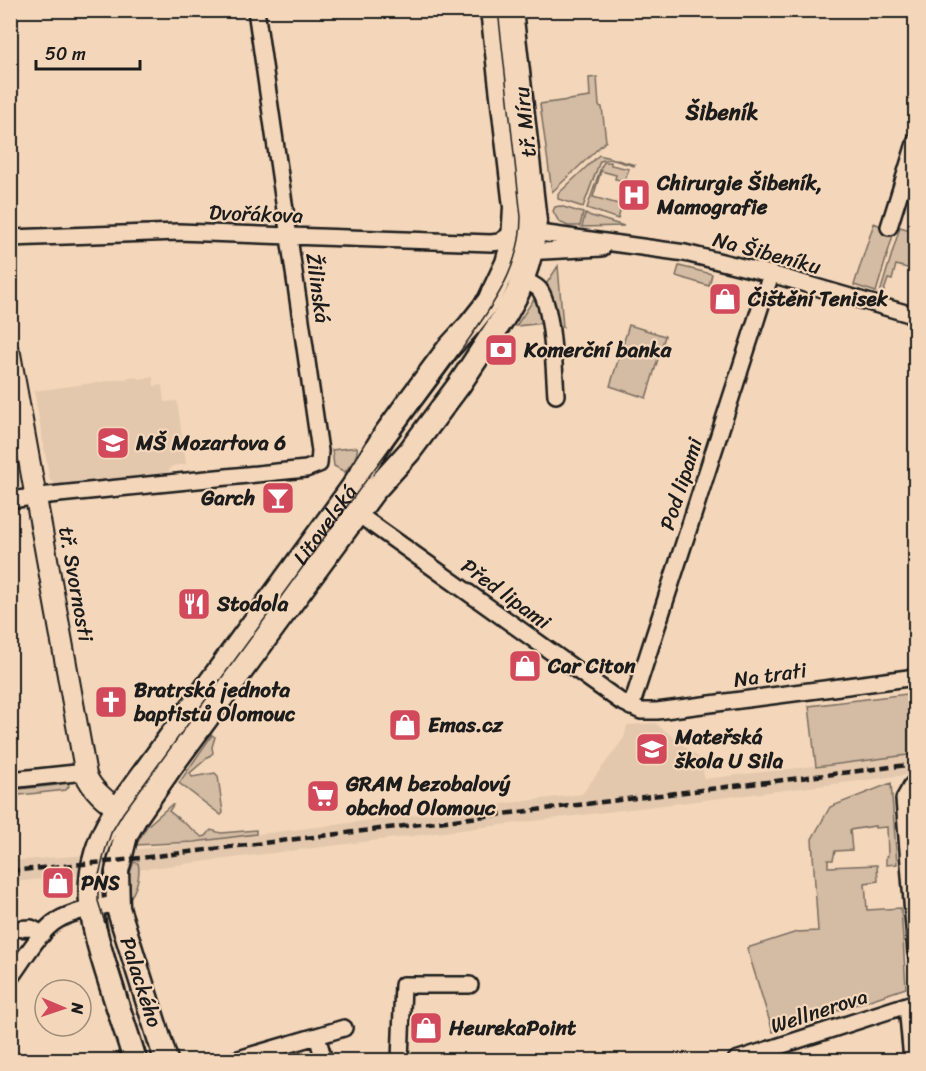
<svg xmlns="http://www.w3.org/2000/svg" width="926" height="1071" font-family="Sriracha,sans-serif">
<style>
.built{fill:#e3c8ad}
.green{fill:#d4bba3;stroke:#786c60;stroke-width:1.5}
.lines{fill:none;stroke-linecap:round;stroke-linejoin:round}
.minor-casing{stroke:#1c1c1c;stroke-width:20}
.tertiary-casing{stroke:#1c1c1c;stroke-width:24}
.secondary-casing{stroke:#1c1c1c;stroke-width:27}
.minor{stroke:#f4d7ba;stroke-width:15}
.tertiary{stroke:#f4d7ba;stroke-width:20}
.secondary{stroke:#f4d7ba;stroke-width:22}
.tram{stroke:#1c1c1c;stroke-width:1.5}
.rail{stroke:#1c1c1c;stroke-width:4.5;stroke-dasharray:9 4.5;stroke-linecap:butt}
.labels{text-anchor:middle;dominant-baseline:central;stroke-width:4.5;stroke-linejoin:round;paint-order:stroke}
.street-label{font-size:21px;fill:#1c1c1c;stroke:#f4d7ba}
.poi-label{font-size:21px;font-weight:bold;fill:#1c1c1c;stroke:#f4d7ba;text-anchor:start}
.neighbourhood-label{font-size:22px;font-weight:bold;fill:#1c1c1c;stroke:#f4d7ba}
</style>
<rect width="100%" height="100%" fill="#f4d7ba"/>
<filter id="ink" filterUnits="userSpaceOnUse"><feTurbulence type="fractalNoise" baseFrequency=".0167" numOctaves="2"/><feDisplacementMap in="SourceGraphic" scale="12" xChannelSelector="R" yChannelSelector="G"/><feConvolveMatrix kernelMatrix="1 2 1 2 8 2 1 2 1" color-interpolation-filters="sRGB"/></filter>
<g filter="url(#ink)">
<path class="built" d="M 138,377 L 139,379 L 153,377 L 154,386 L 162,385 L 164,402 L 177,401 L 186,464 L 172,466 L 167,474 L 56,485 L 52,481 L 50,481 L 34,391 Z
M 655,723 L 702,760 L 704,779 L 915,754 L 915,774 L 103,874 L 11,882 L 10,861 L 100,854 L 582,794 L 624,738 L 627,725 Z"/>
<path class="green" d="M 597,77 L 599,106 L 602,107 L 606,141 L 552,192 L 540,104 L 590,97 L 589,78 Z
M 599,155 L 635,165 L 634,166 L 610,159 L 600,161 L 583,207 L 558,199 L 558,194 Z
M 604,162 L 611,162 L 611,165 L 629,169 L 624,181 L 615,179 L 616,175 L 601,171 L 593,197 L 622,205 L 618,219 L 587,208 L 601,167 Z
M 560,206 L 583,213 L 580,226 L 568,226 L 559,222 L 553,211 L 555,207 Z
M 585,214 L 624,226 L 582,227 Z
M 874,223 L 894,232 L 876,292 L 854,285 Z
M 900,227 L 914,231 L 915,237 L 915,274 L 911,272 L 911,269 L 896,265 L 892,280 L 888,279 L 883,294 L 880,293 Z
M 558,266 L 563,327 L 558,327 L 550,293 L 545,286 Z
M 679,266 L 712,274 L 709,286 L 676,276 Z
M 536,296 L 544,323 L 516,326 Z
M 629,325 L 665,336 L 646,398 L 610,386 Z
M 357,447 C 359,456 350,465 345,472 L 334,466 L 332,450 Z
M 915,693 L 915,754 L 816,767 L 809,706 Z
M 212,735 L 215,737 L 212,747 L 213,753 L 190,773 L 192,777 L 215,773 L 218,776 L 223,813 L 221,815 L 179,783 Z
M 67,778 L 69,786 L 66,790 L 11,796 L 10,790 L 57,785 L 61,780 Z
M 891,783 L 897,864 L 886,865 L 886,857 L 888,856 L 887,827 L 875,828 L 875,826 L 850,830 L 852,850 L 835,851 L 833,860 L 828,860 L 828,867 L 877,865 L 878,881 L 865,883 L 867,910 L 901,908 L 906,988 L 773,1032 L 747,948 L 797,932 L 818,931 L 812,839 L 830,807 Z
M 171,805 L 173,805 L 169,811 L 202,837 L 206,836 L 211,830 L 221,833 L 256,830 L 256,834 L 194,842 L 136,845 L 147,826 Z
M 134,862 L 138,863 C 141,875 136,892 128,900 L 128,878 Z"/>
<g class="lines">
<g class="minor-casing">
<path id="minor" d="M 889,227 L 916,140
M 10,238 L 178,232 L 491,243 L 499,242 L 514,232 L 547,234 L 685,253 L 771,274 L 916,316
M 524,252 L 602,248
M 523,280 C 528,282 535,285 539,289 C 553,306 554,371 556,395
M 10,500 L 49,495 L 306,469 L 319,464 L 320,451 L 256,10
M 358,514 L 620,701 L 641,711 L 657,711 L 916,677
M 631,707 L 771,274
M 10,780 L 85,772
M 912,785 L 904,799 L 916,953
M 10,929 L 31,928 L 43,934
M 10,978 C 23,961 40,930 58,920 C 75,910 98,908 117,903
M 907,1005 L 912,1060
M 317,1036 L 324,1060
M 235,1060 L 344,1028
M 400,1060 L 403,985 L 470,985
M 736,1060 L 916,1002"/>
</g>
<g class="tertiary-casing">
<path id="tertiary" d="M 10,354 L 86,775 C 93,793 114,806 129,818"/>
</g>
<g class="secondary-casing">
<g id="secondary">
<path id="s1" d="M 135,1060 C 127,1034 118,1008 110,982 C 90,919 77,874 114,814 L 352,488 L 384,436 L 410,400 L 448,349 L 470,325 L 489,301 L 507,263 L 513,241 L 515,207 L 492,10"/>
<path d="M 166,1060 L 118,908 L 117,871 L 126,835 L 136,817 L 170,768 L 373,492 L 409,452 L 459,385 L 506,314 L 518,292 L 527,266 L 532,248 L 535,221 L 511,10"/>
</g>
</g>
<use href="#minor" class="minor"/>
<use href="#tertiary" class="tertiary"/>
<use href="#secondary" class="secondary"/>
<path class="tram" d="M 148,1060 L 98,901 L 98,879 L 105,851 L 111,833 L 123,813 L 459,353 C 489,311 521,270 521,217 L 498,10"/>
<path class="rail" d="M 10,871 L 115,861 L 916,764"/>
</g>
</g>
<defs>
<g id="hospital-square" transform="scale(1.725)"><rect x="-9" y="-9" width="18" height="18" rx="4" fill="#d1495b" stroke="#f4d7ba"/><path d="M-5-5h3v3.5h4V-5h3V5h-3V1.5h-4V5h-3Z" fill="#fff"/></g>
<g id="shop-square" transform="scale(1.725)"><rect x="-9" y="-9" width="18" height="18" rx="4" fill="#d1495b" stroke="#f4d7ba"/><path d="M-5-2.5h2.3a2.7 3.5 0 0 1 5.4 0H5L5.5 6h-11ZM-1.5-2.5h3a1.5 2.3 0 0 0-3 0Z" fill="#fff"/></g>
<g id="bank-square" transform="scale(1.725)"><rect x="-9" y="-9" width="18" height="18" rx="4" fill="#d1495b" stroke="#f4d7ba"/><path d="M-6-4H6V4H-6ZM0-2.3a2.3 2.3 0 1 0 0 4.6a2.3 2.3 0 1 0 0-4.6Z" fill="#fff"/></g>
<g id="school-square" transform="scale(1.725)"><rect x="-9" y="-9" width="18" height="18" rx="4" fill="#d1495b" stroke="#f4d7ba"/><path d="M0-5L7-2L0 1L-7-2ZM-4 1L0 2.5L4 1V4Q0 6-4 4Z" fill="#fff"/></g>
<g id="bar-square" transform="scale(1.725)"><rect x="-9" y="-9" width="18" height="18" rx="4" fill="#d1495b" stroke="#f4d7ba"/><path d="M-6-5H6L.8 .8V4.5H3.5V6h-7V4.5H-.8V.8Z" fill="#fff"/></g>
<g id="restaurant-square" transform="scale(1.725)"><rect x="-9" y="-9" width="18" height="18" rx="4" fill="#d1495b" stroke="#f4d7ba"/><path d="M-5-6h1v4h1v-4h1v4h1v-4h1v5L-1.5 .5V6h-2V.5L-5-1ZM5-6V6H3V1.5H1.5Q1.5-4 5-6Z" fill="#fff"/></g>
<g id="church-square" transform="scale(1.725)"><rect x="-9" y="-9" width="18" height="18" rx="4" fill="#d1495b" stroke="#f4d7ba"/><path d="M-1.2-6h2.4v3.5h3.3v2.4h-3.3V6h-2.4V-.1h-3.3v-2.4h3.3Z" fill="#fff"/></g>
<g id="supermarket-square" transform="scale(1.725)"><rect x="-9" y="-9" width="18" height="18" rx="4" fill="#d1495b" stroke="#f4d7ba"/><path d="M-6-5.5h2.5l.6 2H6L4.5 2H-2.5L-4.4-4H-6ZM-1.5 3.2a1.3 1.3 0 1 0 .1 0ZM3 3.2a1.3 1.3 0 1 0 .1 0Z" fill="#fff"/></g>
</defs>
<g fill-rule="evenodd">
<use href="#hospital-square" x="634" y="195"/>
<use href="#shop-square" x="725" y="299"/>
<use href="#bank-square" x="501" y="350"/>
<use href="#school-square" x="113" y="443"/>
<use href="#bar-square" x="278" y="498"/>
<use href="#restaurant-square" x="194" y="604"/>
<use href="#shop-square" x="525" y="666"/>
<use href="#church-square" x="111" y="702"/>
<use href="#shop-square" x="405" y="725"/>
<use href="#school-square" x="652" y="749"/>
<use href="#supermarket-square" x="323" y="796"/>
<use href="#shop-square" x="58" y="883"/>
<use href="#shop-square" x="426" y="1028"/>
</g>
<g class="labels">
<g class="street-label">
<text transform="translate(525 122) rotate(-96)">tř. Míru</text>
<text transform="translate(256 214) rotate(2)">Dvořákova</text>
<text transform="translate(767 253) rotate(15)">Na Šibeníku</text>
<text transform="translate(318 288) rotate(82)">Žilinská</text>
<text transform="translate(681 484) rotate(-72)">Pod lipami</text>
<text stroke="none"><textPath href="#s1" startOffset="615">Litovelská</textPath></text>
<text transform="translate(76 584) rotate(80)">tř. Svornosti</text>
<text transform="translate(506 594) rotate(36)">Před lipami</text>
<text transform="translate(770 675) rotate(-8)">Na trati</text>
<text transform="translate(141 982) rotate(72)">Palackého</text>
<text transform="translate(819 1011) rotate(-18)">Wellnerova</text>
</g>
<g class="poi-label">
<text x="657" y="183">Chirurgie Šibeník,<tspan x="657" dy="24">Mamografie</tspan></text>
<text x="748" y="299">Čištění Tenisek</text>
<text x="524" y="350">Komerční banka</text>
<text x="136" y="443">MŠ Mozartova 6</text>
<text x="255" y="498" text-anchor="end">Garch</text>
<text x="217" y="604">Stodola</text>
<text x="548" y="666">Car Citon</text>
<text x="134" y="690">Bratrská jednota<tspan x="134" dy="24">baptistů Olomouc</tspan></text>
<text x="428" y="725">Emas.cz</text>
<text x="675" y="737">Mateřská<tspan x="675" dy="24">škola U Sila</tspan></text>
<text x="346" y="784">GRAM bezobalový<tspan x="346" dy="24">obchod Olomouc</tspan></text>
<text x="81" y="883">PNS</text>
<text x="449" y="1028">HeurekaPoint</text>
</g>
<g class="neighbourhood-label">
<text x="722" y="112">Šibeník</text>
</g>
</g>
<rect width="926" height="1071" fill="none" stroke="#f4d7ba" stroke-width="36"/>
<rect x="18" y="18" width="890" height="1035" fill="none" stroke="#1c1c1c" stroke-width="2" filter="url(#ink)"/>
<g transform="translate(63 1008) rotate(92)"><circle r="28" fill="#f4d7ba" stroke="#9e8c7b" stroke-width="1.5"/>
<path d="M0-4.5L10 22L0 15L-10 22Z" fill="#d1495b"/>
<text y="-9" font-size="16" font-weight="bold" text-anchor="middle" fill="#1c1c1c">N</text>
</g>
<path d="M36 60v9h104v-9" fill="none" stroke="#1c1c1c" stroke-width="3"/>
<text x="45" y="60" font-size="18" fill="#1c1c1c" stroke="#f4d7ba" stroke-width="4.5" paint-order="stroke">50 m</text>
</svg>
